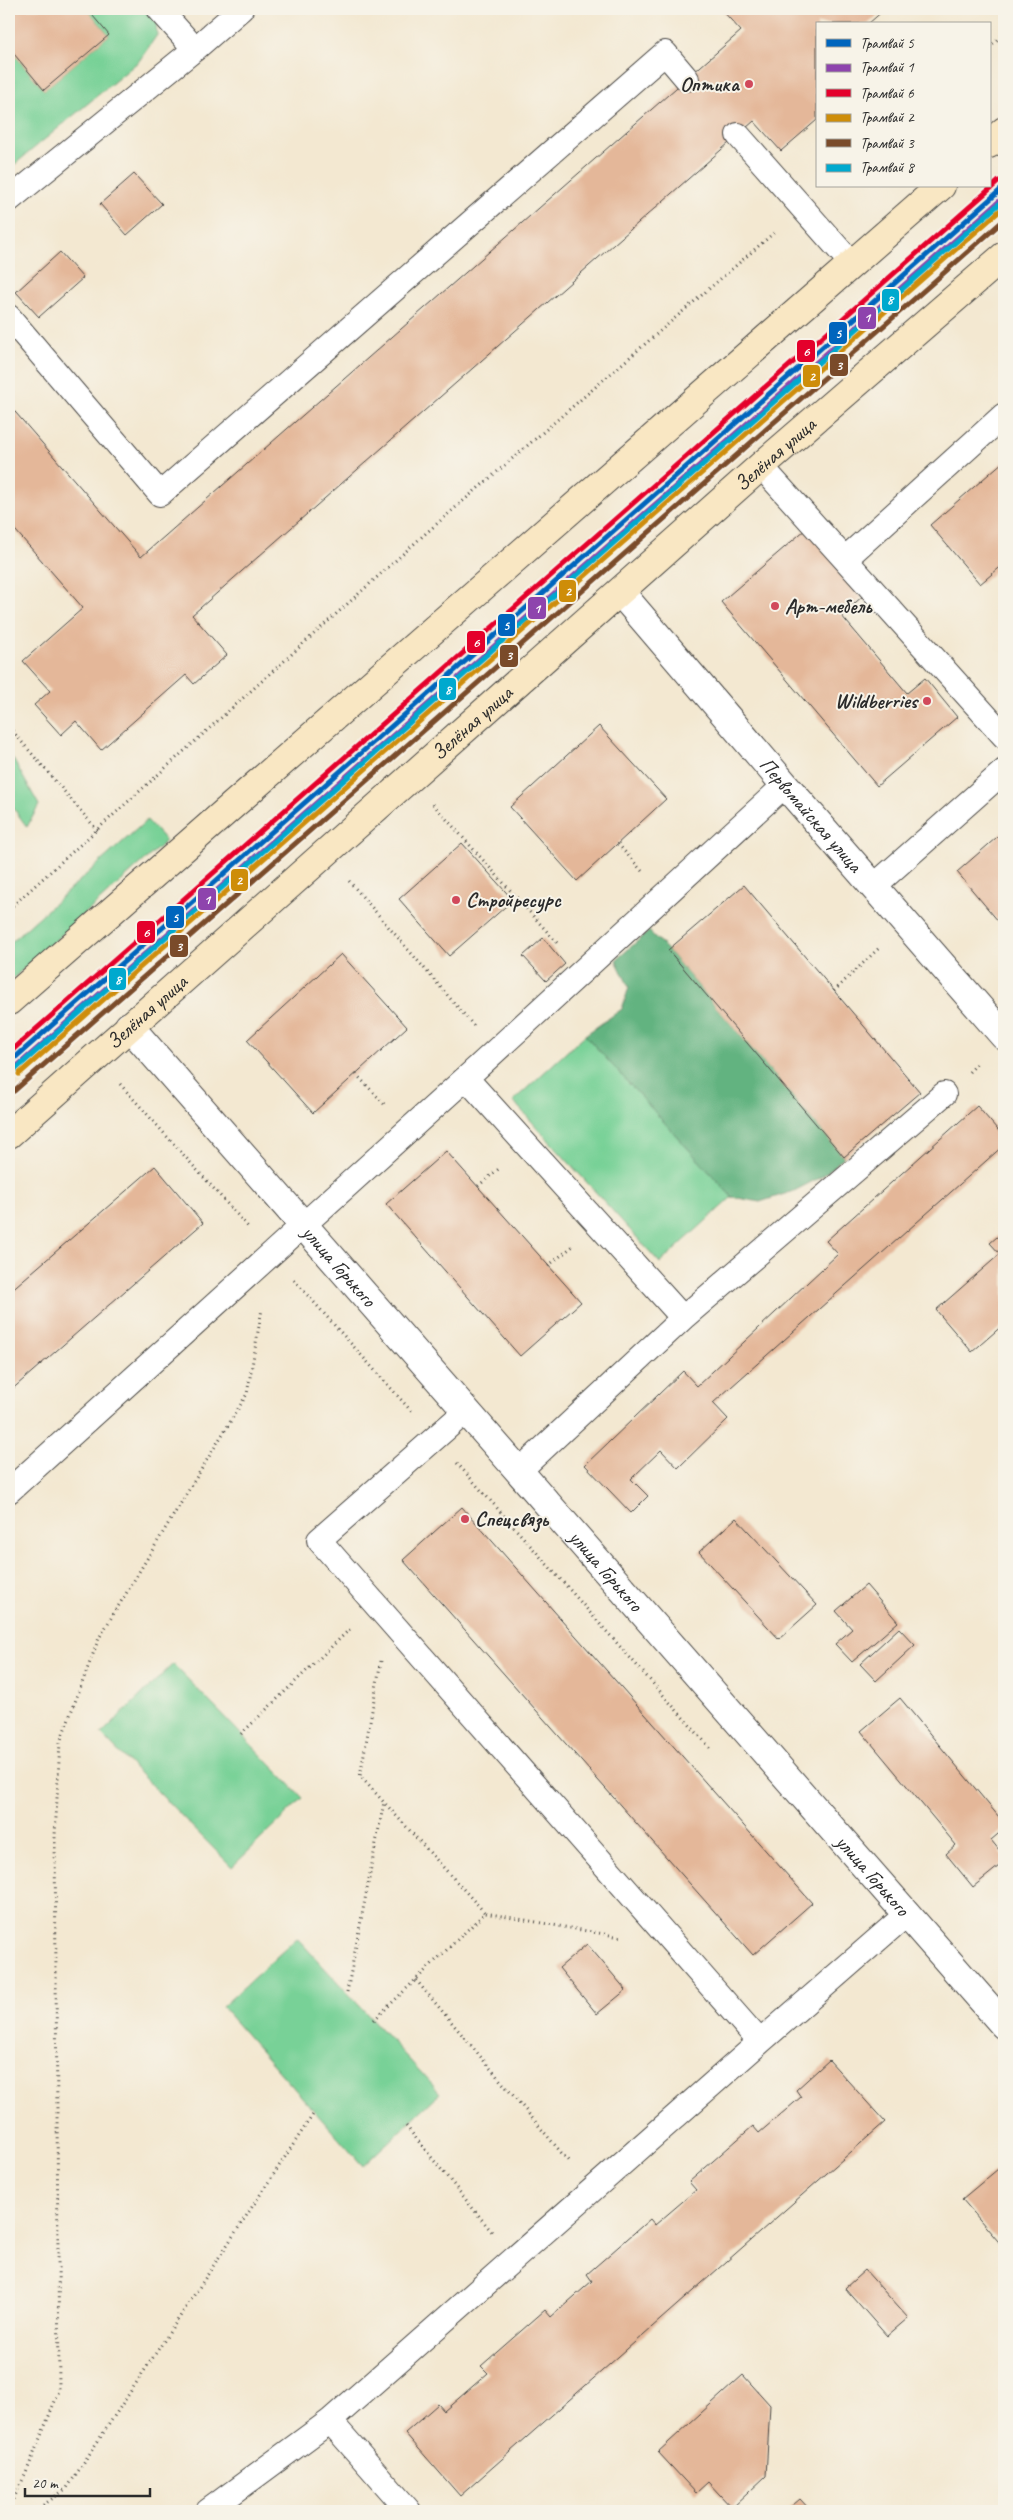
<svg xmlns="http://www.w3.org/2000/svg" width="1013" height="2520" font-family="Caveat,sans-serif">
<style>
.green{fill:#78d197;stroke:#527e61}
.forest{fill:#62b380;stroke:#466f56}
.building{fill:#e4b799}
.lines{fill:none;stroke-linecap:round;stroke-linejoin:round}
.lane-casing{stroke:#494744;stroke-width:26}
.street-casing{stroke:#494744;stroke-width:30}
.secondary-casing{stroke:#494744;stroke-width:30}
.path{stroke:#494744;stroke-width:3;stroke-dasharray:1 4;stroke-linecap:butt}
.lane{stroke:#fff;stroke-width:24}
.street{stroke:#fff;stroke-width:28}
.secondary{stroke:#f9e7c3;stroke-width:28}
.tram-1-casing{stroke:#f7f3e8;stroke-width:9}
.tram-2-casing{stroke:#f7f3e8;stroke-width:9}
.tram-3-casing{stroke:#f7f3e8;stroke-width:9}
.tram-4-casing{stroke:#f7f3e8;stroke-width:9}
.tram-5-casing{stroke:#f7f3e8;stroke-width:9}
.tram-6-casing{stroke:#f7f3e8;stroke-width:9}
.tram-1{stroke:#0065bd;stroke-width:5}
.tram-2{stroke:#8e44ad;stroke-width:5}
.tram-3{stroke:#e4002b;stroke-width:5}
.tram-4{stroke:#ce8d09;stroke-width:5}
.tram-5{stroke:#7a4b2a;stroke-width:5}
.tram-6{stroke:#00a9ce;stroke-width:5}
.poi-dot{fill:#d1495b;stroke:#f7f3e8;stroke-width:2}
.labels{text-anchor:middle;dominant-baseline:central;stroke-width:4;stroke-linejoin:round;paint-order:stroke}
.poi-label{font-size:21px;font-weight:bold;fill:#2b2b2b;stroke:#f7f3e8;text-anchor:start}
.street-label{font-size:21px;fill:#2b2b2b;stroke:#f7f3e8}
.line-badge{stroke:#f7f3e8;stroke-width:2}
.badge-label{font-size:14px;text-anchor:middle;font-weight:bold;fill:#fff}
</style>
<rect width="100%" height="100%" fill="#f7f3e8"/>
<filter id="ink" filterUnits="userSpaceOnUse"><feTurbulence type="fractalNoise" baseFrequency=".02" numOctaves="2"/><feDisplacementMap in="SourceGraphic" scale="10" xChannelSelector="R" yChannelSelector="G"/><feConvolveMatrix kernelMatrix="1 2 1 2 8 2 1 2 1" color-interpolation-filters="sRGB"/></filter>
<filter id="wash" filterUnits="userSpaceOnUse"><feTurbulence type="fractalNoise" baseFrequency=".0096" numOctaves="4" result="noise"/><feDisplacementMap in="SourceGraphic" scale="20" xChannelSelector="R" yChannelSelector="G"/><feGaussianBlur stdDeviation="1.12" result="paint"/><feColorMatrix in="noise" values="0 0 0 0 0 0 0 0 0 0 0 0 0 0 0 0 0 1.4 0 .05"/><feComposite in="paint" operator="in"/></filter>
<g filter="url(#wash)">
<rect width="100%" height="100%" fill="#f3e8d1"/>
<path class="green" d="M 87,9 L 146,9 L 156,22 L 157,35 L 139,61 L 9,169 L 9,48 L 44,90 L 109,35 Z
M 9,752 L 39,805 L 27,827 L 9,802 Z
M 147,820 L 166,841 L 9,982 L 9,944 Z
M 585,1035 L 732,1197 L 660,1263 L 513,1101 Z
M 173,1664 L 303,1798 L 232,1867 L 101,1734 Z
M 297,1938 L 440,2093 L 363,2166 L 222,2007 Z"/>
<path class="forest" d="M 649,931 L 668,950 L 844,1157 L 823,1176 L 794,1191 L 760,1202 L 732,1197 L 585,1035 L 622,1009 L 629,987 L 616,960 Z"/>
<g id="blocks">
<path class="building" d="M 9,9 L 87,9 L 109,35 L 44,90 L 9,48 Z
M 721,9 L 885,9 L 868,24 L 817,24 L 817,120 L 781,151 L 754,121 L 192,615 L 227,655 L 194,684 L 186,675 L 101,750 L 76,721 L 61,735 L 34,705 L 50,691 L 23,661 L 83,608 L 9,523 L 9,405 L 141,557 L 741,31 Z
M 134,174 L 162,204 L 127,235 L 100,204 Z
M 60,252 L 83,278 L 39,317 L 16,292 Z
M 1004,461 L 1004,564 L 980,584 L 930,525 Z
M 806,529 L 863,596 L 841,615 L 907,693 L 925,678 L 957,717 L 877,786 L 721,602 Z
M 599,726 L 666,799 L 577,881 L 510,807 Z
M 1004,831 L 1004,928 L 957,872 Z
M 462,843 L 513,900 L 449,956 L 399,899 Z
M 744,885 L 920,1092 L 844,1157 L 668,950 Z
M 543,938 L 565,964 L 546,981 L 523,956 Z
M 341,954 L 407,1027 L 313,1113 L 247,1040 Z
M 977,1106 L 1004,1137 L 1004,1145 L 713,1403 L 728,1419 L 678,1468 L 661,1450 L 631,1479 L 648,1496 L 631,1513 L 585,1465 L 683,1371 L 697,1386 L 838,1254 L 826,1241 Z
M 446,1151 L 581,1302 L 520,1356 L 386,1204 Z
M 155,1166 L 203,1223 L 9,1392 L 9,1292 Z
M 1004,1231 L 1004,1324 L 972,1352 L 936,1310 L 1000,1254 L 990,1243 Z
M 462,1507 L 812,1903 L 753,1955 L 403,1560 Z
M 736,1518 L 817,1605 L 779,1639 L 699,1552 Z
M 866,1585 L 898,1622 L 852,1662 L 835,1644 L 852,1629 L 836,1611 Z
M 899,1628 L 915,1645 L 876,1681 L 860,1664 Z
M 900,1698 L 1004,1823 L 1004,1829 L 991,1840 L 1004,1856 L 1004,1862 L 973,1887 L 946,1854 L 956,1845 L 861,1731 Z
M 587,1944 L 626,1990 L 597,2014 L 559,1968 Z
M 829,2060 L 885,2122 L 460,2496 L 405,2433 L 438,2404 L 444,2411 L 488,2373 L 481,2366 L 545,2310 L 551,2317 L 592,2281 L 587,2274 L 650,2219 L 655,2225 L 696,2190 L 689,2182 L 753,2126 L 759,2133 L 801,2097 L 796,2090 Z
M 1004,2164 L 1004,2248 L 962,2199 Z
M 865,2270 L 908,2318 L 887,2336 L 845,2288 Z
M 743,2375 L 770,2405 L 766,2476 L 732,2508 L 708,2482 L 696,2493 L 658,2452 Z
M 800,2499 L 811,2511 L 786,2511 Z"/>
</g>
</g>
<g filter="url(#ink)">
<use href="#blocks" fill-opacity="0" stroke="#494744" stroke-width="1"/>
<g class="lines">
<g class="lane-casing">
<path id="lane" d="M 159,9 L 195,49
M 738,135 L 852,264
M 9,200 L 195,49 L 241,9
M 9,317 L 160,494 L 665,53 L 687,79
M 761,466 L 1004,736
M 845,559 L 1004,415
M 873,887 L 1004,771
M 466,1078 L 785,785
M 519,1471 L 683,1318 L 944,1094
M 9,1491 L 466,1078 L 683,1318
M 760,2042 L 908,1913
M 330,2421 L 409,2511
M 208,2511 L 330,2421 L 760,2042 L 319,1540 L 466,1411"/>
</g>
<g class="street-casing">
<g id="street">
<path id="s1" d="M 621,593 L 785,785 L 1004,1036"/>
<path id="s2" d="M 129,1026 L 1004,2025"/>
</g>
</g>
<g class="secondary-casing">
<g id="secondary">
<path d="M 989,144 L 1004,131"/>
<path d="M 9,1001 L 941,186"/>
<path id="s3" d="M 9,1134 L 761,466 L 1004,256"/>
</g>
</g>
<path class="path" d="M 989,47 L 1004,34
M 9,727 L 98,831
M 433,804 L 559,945
M 618,844 L 642,871
M 349,881 L 474,1026
M 9,909 L 425,534 L 776,231
M 834,991 L 879,948
M 969,1072 L 979,1062
M 356,1074 L 386,1106
M 120,1084 L 249,1228
M 478,1186 L 501,1167
M 548,1266 L 573,1246
M 294,1280 L 413,1413
M 457,1463 L 712,1750
M 381,1661 L 360,1776 L 485,1913
M 241,1734 L 352,1627
M 416,1980 L 570,2163
M 347,1992 L 384,1802
M 374,2020 L 485,1913 L 621,1937
M 406,2126 L 492,2232
M 9,2508 L 26,2473 L 59,2391 L 55,1836 L 60,1742 L 99,1638 L 247,1394 L 262,1309
M 35,2511 L 67,2488 L 314,2113"/>
<use href="#lane" class="lane"/>
<use href="#street" class="street"/>
<use href="#secondary" class="secondary"/>
<g class="tram-1-casing">
<path id="tram-1" d="M 9,1063 L 1004,187"/>
</g>
<g class="tram-2-casing">
<path id="tram-2" d="M 14,1069 L 1004,197"/>
</g>
<g class="tram-3-casing">
<path id="tram-3" d="M 9,1053 L 999,181"/>
</g>
<g class="tram-4-casing">
<path id="tram-4" d="M 19,1074 L 1004,207"/>
</g>
<g class="tram-5-casing">
<path id="tram-5" d="M 14,1091 L 1004,220"/>
</g>
<g class="tram-6-casing">
<path id="tram-6" d="M 9,1075 L 999,204"/>
</g>
<use href="#tram-1" class="tram-1"/>
<use href="#tram-2" class="tram-2"/>
<use href="#tram-3" class="tram-3"/>
<use href="#tram-4" class="tram-4"/>
<use href="#tram-5" class="tram-5"/>
<use href="#tram-6" class="tram-6"/>
</g>
</g>
<g class="poi-dot">
<circle cx="749" cy="84" r="5"/>
<circle cx="775" cy="606" r="5"/>
<circle cx="927" cy="701" r="5"/>
<circle cx="456" cy="900" r="5"/>
<circle cx="465" cy="1519" r="5"/>
</g>
<g class="labels">
<g class="poi-label">
<text x="739" y="84" text-anchor="end">Оптика</text>
<text x="785" y="606">Арт-мебель</text>
<text x="917" y="701" text-anchor="end">Wildberries</text>
<text x="466" y="900">Стройресурс</text>
<text x="475" y="1519">Спецсвязь</text>
</g>
<g class="street-label">
<text stroke="none"><textPath href="#s3" startOffset="1024">Зелёная улица</textPath></text>
<text stroke="none"><textPath href="#s3" startOffset="619">Зелёная улица</textPath></text>
<text stroke="none"><textPath href="#s1" startOffset="292">Первомайская улица</textPath></text>
<text stroke="none"><textPath href="#s3" startOffset="184">Зелёная улица</textPath></text>
<text stroke="none"><textPath href="#s2" startOffset="319">улица Горького</textPath></text>
<text stroke="none"><textPath href="#s2" startOffset="724">улица Горького</textPath></text>
<text stroke="none"><textPath href="#s2" startOffset="1129">улица Горького</textPath></text>
</g>
</g>
<g class="line-badge">
<rect x="881" y="288" width="19" height="24" rx="5" fill="#00a9ce"/>
<rect x="857" y="306" width="20" height="24" rx="5" fill="#8e44ad"/>
<rect x="828" y="321" width="20" height="24" rx="5" fill="#0065bd"/>
<rect x="796" y="339" width="20" height="24" rx="5" fill="#e4002b"/>
<rect x="829" y="353" width="20" height="24" rx="5" fill="#7a4b2a"/>
<rect x="802" y="364" width="19" height="24" rx="5" fill="#ce8d09"/>
<rect x="558" y="579" width="19" height="24" rx="5" fill="#ce8d09"/>
<rect x="527" y="596" width="20" height="24" rx="5" fill="#8e44ad"/>
<rect x="497" y="613" width="19" height="24" rx="5" fill="#0065bd"/>
<rect x="466" y="630" width="20" height="24" rx="5" fill="#e4002b"/>
<rect x="499" y="644" width="20" height="24" rx="5" fill="#7a4b2a"/>
<rect x="438" y="677" width="19" height="24" rx="5" fill="#00a9ce"/>
<rect x="230" y="868" width="19" height="24" rx="5" fill="#ce8d09"/>
<rect x="197" y="887" width="20" height="24" rx="5" fill="#8e44ad"/>
<rect x="165" y="905" width="20" height="24" rx="5" fill="#0065bd"/>
<rect x="136" y="920" width="20" height="24" rx="5" fill="#e4002b"/>
<rect x="169" y="934" width="20" height="24" rx="5" fill="#7a4b2a"/>
<rect x="108" y="967" width="19" height="24" rx="5" fill="#00a9ce"/>
</g>
<g class="badge-label">
<text x="890" y="304">8</text>
<text x="867" y="322">1</text>
<text x="838" y="338">5</text>
<text x="806" y="356">6</text>
<text x="839" y="370">3</text>
<text x="812" y="381">2</text>
<text x="568" y="596">2</text>
<text x="537" y="613">1</text>
<text x="506" y="630">5</text>
<text x="476" y="647">6</text>
<text x="509" y="660">3</text>
<text x="448" y="694">8</text>
<text x="239" y="885">2</text>
<text x="207" y="904">1</text>
<text x="175" y="922">5</text>
<text x="146" y="937">6</text>
<text x="179" y="951">3</text>
<text x="118" y="984">8</text>
</g>
<rect width="1013" height="2520" fill="none" stroke="#f7f3e8" stroke-width="30"/>
<rect x="816" y="22" width="175" height="165" fill="#f7f3e8" stroke="#a5a39c"/>
<rect x="826" y="39" width="25" height="8" fill="#0065bd" stroke="#a5a39c"/>
<text x="860" y="48" font-size="15" fill="#2b2b2b">Трамвай 5</text>
<rect x="826" y="64" width="25" height="8" fill="#8e44ad" stroke="#a5a39c"/>
<text x="860" y="72" font-size="15" fill="#2b2b2b">Трамвай 1</text>
<rect x="826" y="89" width="25" height="8" fill="#e4002b" stroke="#a5a39c"/>
<text x="860" y="98" font-size="15" fill="#2b2b2b">Трамвай 6</text>
<rect x="826" y="114" width="25" height="8" fill="#ce8d09" stroke="#a5a39c"/>
<text x="860" y="122" font-size="15" fill="#2b2b2b">Трамвай 2</text>
<rect x="826" y="139" width="25" height="8" fill="#7a4b2a" stroke="#a5a39c"/>
<text x="860" y="148" font-size="15" fill="#2b2b2b">Трамвай 3</text>
<rect x="826" y="164" width="25" height="8" fill="#00a9ce" stroke="#a5a39c"/>
<text x="860" y="172" font-size="15" fill="#2b2b2b">Трамвай 8</text>
<path d="M25 2488v8h125v-8" fill="none" stroke="#2b2b2b" stroke-width="2.5"/>
<text x="32" y="2488" font-size="15" fill="#2b2b2b" stroke="#f7f3e8" stroke-width="4" paint-order="stroke">20 m</text>
</svg>
